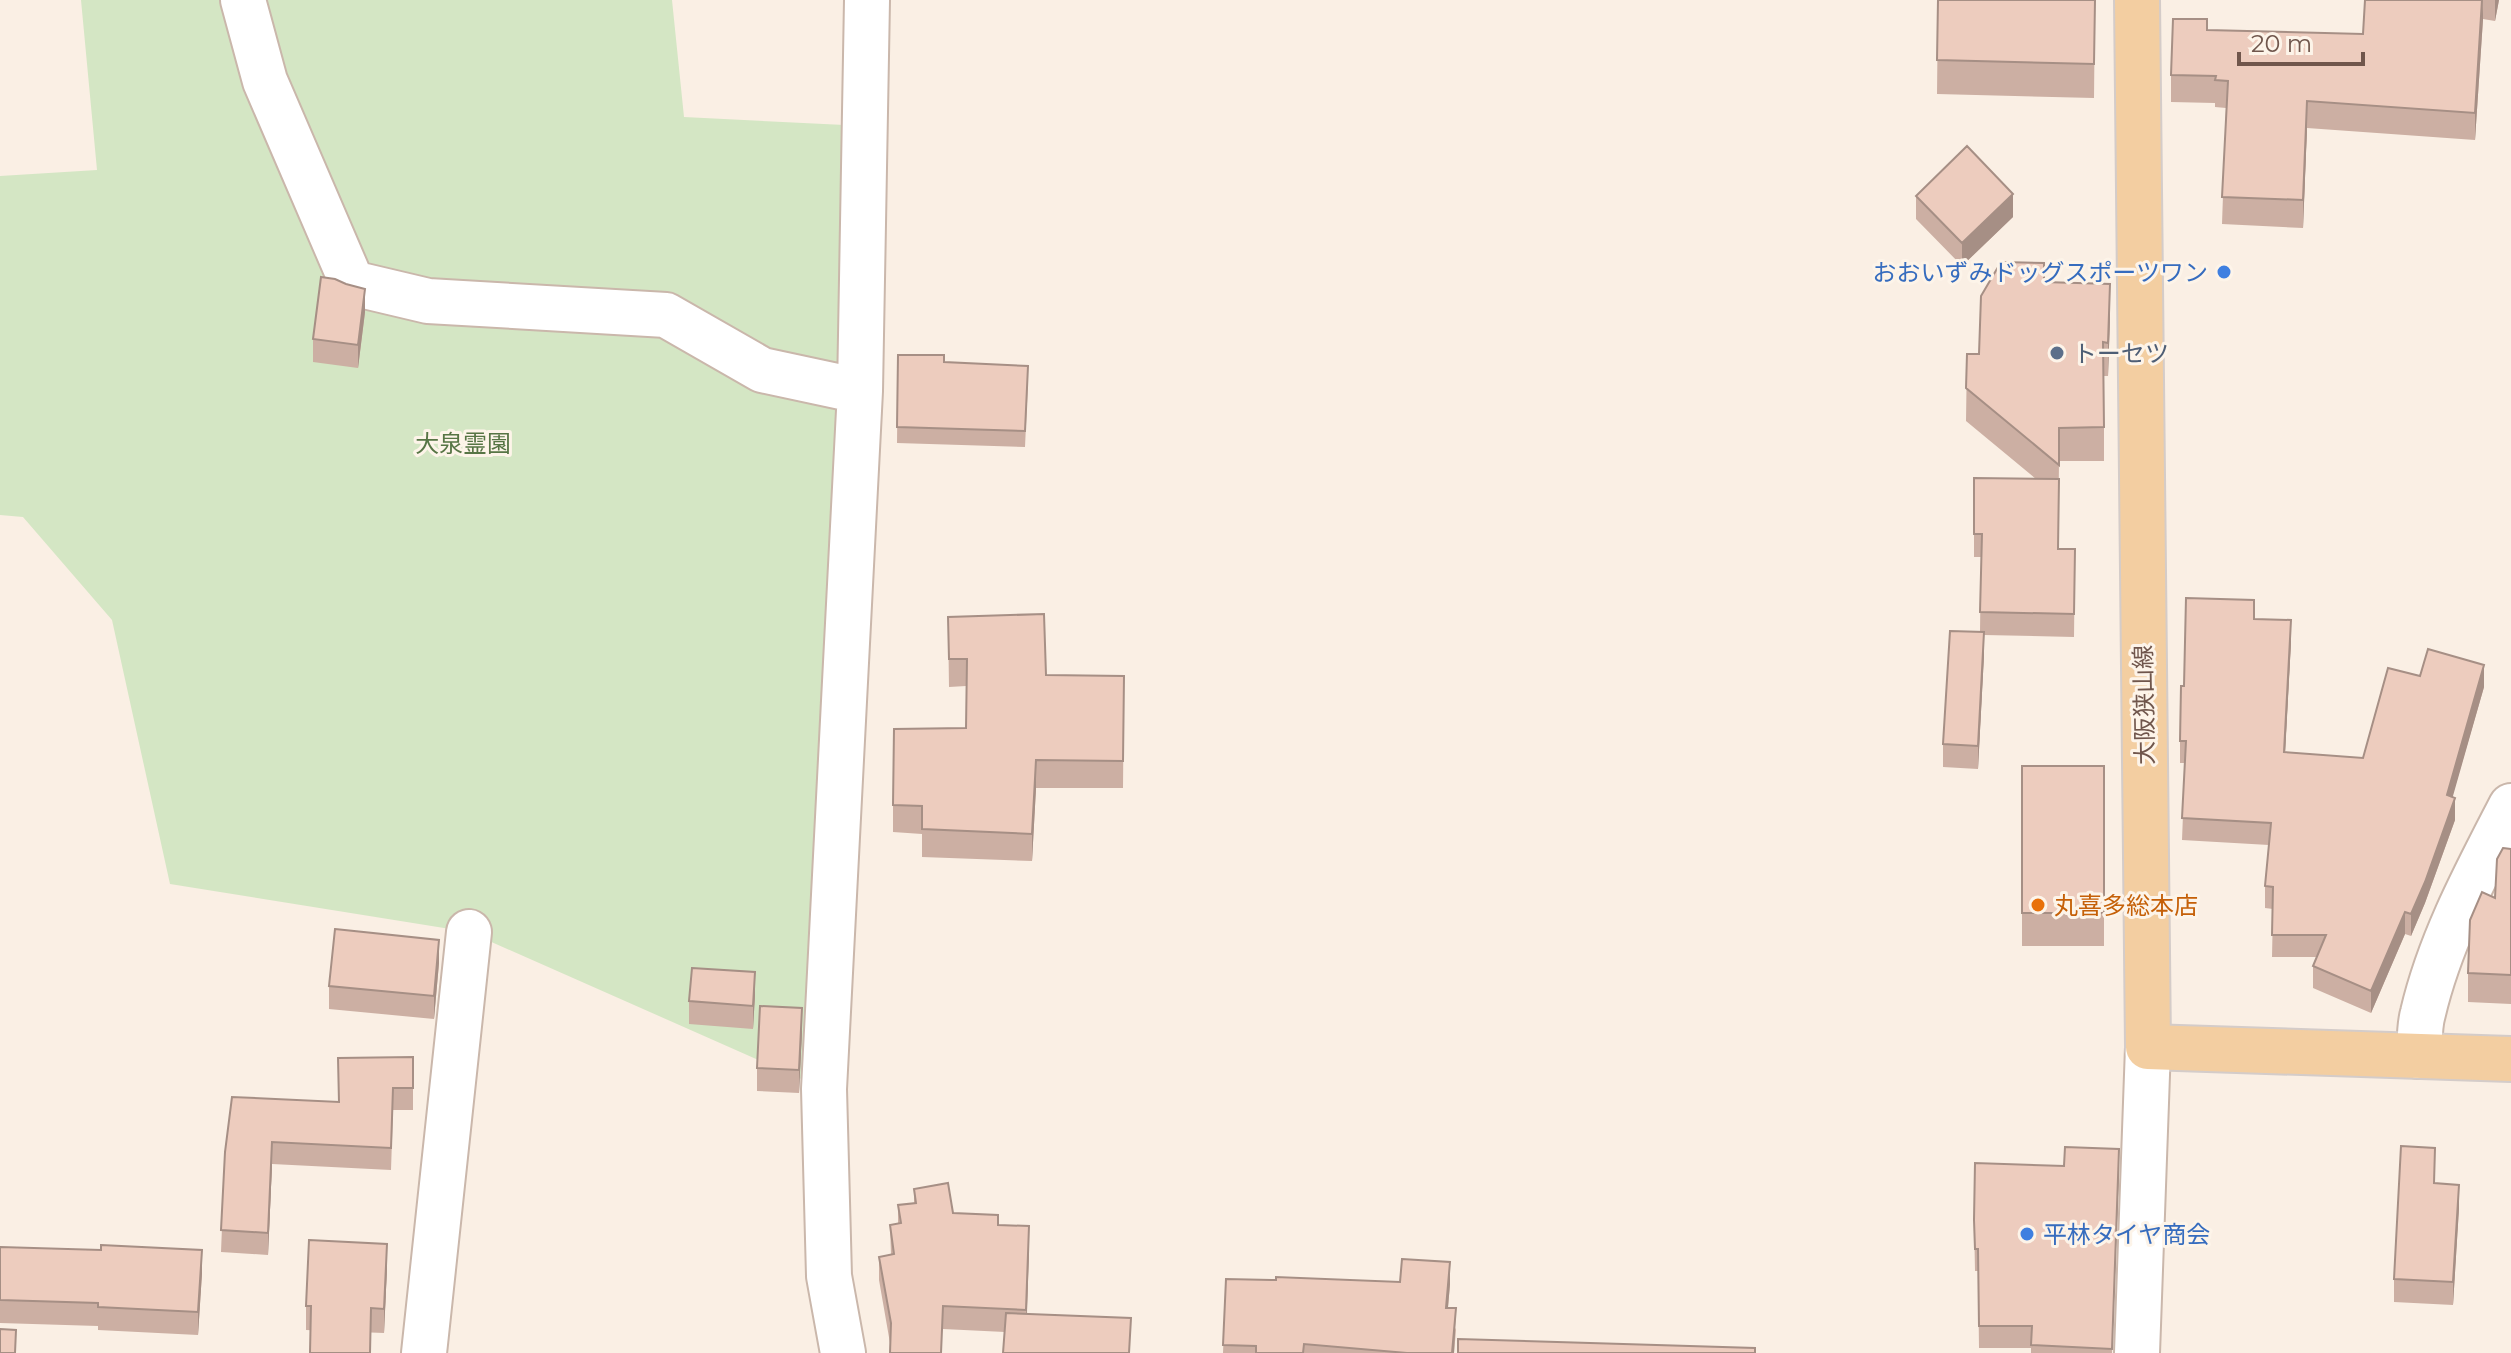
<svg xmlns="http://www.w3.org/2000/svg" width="2511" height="1353" font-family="Montserrat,'Noto Sans JP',sans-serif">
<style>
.green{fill:#d4e6c4}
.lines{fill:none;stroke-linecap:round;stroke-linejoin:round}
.minor-casing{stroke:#cab7ab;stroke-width:48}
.major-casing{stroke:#d4ccc9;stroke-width:48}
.minor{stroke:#fff;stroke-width:44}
.major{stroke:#f3cea1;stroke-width:44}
.wall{fill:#ccafa3}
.shaded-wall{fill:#a68f85}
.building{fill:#edccbe;stroke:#a68f85;stroke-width:2}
.shop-dot{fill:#3f7fe0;stroke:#fdf4e9;stroke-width:3}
.service-dot{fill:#5c6f8a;stroke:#fdf4e9;stroke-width:3}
.food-dot{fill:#e8710a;stroke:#fdf4e9;stroke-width:3}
.labels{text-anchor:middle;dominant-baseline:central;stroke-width:6;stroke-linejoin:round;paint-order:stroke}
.shop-label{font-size:24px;fill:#366cbe;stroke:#fdf4e9;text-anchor:end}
.service-label{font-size:24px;fill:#4e5e75;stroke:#fdf4e9;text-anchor:start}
.park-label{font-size:24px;fill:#577545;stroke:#fdf4e9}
.street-label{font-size:24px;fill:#70564c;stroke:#fdf4e9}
.food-label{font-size:24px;fill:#c56008;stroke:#fdf4e9;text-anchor:start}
</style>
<rect width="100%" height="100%" fill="#faefe4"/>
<path class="green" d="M 81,0 L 672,0 L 684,117 L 865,126 L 824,1089 L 469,932 L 170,884 L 112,620 L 23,517 L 0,515 L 0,176 L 97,170 Z"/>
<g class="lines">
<g class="minor-casing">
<path id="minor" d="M 243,0 L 265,81 L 352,283 L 428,301 L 666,315 L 762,370 L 860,391
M 2419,1056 C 2420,1042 2419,1026 2423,1013 C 2440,940 2477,872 2511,806
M 424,1353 L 469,932
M 843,1353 L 829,1276 L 824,1089 L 860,391 L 867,0
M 2137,1353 L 2148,1047"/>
</g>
<g class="major-casing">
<path id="major" d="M 2137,0 L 2148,1047 L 2511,1059"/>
</g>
<use href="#minor" class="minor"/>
<use href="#major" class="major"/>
</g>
<path class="wall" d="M 1938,0 L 2095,0 L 2094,98 L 1937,94 Z
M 2365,0 L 2499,0 L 2495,21 L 2483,19 L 2475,140 L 2307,128 L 2303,228 L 2222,224 L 2226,108 L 2215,107 L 2215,103 L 2171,102 L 2171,75 L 2207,30 L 2363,34 Z
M 1916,196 L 2013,217 L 1962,266 L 1916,219 Z
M 2044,282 L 2110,317 L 2108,376 L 2104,376 L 2104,461 L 2059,461 L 2058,549 L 2075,549 L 2074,637 L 1984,635 L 1984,655 L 1978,769 L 1943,767 L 1943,744 L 1980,632 L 1981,557 L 1974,557 L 1974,478 L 2036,479 L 1966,421 L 1967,354 L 1979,354 Z
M 365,312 L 358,368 L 313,362 L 313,339 Z
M 898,355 L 944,362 L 1028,382 L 1025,447 L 897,443 Z
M 948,617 L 1046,675 L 1124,676 L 1123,788 L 1036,788 L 1032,861 L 922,857 L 922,834 L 893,832 L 893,805 L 966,728 L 966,686 L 949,687 Z
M 2254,619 L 2291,642 L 2285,752 L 2363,758 L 2420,676 L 2484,687 L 2452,797 L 2455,820 L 2425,903 L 2411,936 L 2405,934 L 2371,1013 L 2313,988 L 2313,966 L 2317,957 L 2272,957 L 2273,909 L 2265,908 L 2265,886 L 2269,845 L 2182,840 L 2185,763 L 2180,763 L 2180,741 L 2184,686 Z
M 2022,766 L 2104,766 L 2104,946 L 2022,946 Z
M 2511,849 L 2511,1004 L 2468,1002 L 2468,973 L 2495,898 Z
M 439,963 L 434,1019 L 329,1009 L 329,986 Z
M 755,995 L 753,1029 L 689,1024 L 689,1001 Z
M 802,1031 L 799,1093 L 757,1091 L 757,1068 Z
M 413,1057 L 413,1110 L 393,1110 L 391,1170 L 272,1164 L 268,1255 L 221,1252 L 225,1152 L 339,1102 Z
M 2119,1171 L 2112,1353 L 2031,1353 L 2031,1348 L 1979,1348 L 1978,1271 L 1975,1271 L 1974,1220 Z
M 2435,1171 L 2435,1183 L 2459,1208 L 2453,1305 L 2394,1302 L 2394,1279 Z
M 914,1189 L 953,1213 L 998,1225 L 1029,1249 L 1027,1314 L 1005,1332 L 943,1329 L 890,1343 L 879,1280 L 879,1257 L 891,1255 L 890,1225 L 898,1224 L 898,1205 L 914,1203 Z
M 0,1247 L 101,1250 L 202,1273 L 198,1335 L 98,1330 L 98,1326 L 0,1323 Z
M 387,1268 L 384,1333 L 306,1330 L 306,1306 Z
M 1226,1279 L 1450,1284 L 1448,1308 L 1456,1330 L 1454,1353 L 1223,1353 Z"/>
<path class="shaded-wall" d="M 2483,0 L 2483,19 L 2475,140 L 2475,113 Z
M 2495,0 L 2499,0 L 2495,21 Z
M 2307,101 L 2307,128 L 2303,228 L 2303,200 Z
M 2013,194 L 2013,217 L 1962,266 L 1962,243 Z
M 2110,284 L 2110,317 L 2108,376 L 2108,343 Z
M 365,289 L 365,312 L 358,368 L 358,345 Z
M 2291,620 L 2291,642 L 2284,774 L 2284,752 Z
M 1984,632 L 1984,655 L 1978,769 L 1978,746 Z
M 2484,665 L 2484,687 L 2447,817 L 2447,795 Z
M 1036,760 L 1036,788 L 1032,861 L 1032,834 Z
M 2455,798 L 2455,820 L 2425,903 L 2411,936 L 2411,914 Z
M 2405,912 L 2405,934 L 2371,1013 L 2371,991 Z
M 439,940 L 439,963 L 434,1019 L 434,996 Z
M 755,972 L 755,995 L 753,1029 L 753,1006 Z
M 802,1008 L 802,1031 L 799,1093 L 799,1070 Z
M 272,1142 L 272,1164 L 268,1255 L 268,1233 Z
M 2119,1149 L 2119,1171 L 2112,1353 Z
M 2459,1185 L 2459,1208 L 2453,1305 L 2453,1282 Z
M 1029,1226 L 1029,1249 L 1026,1333 L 1026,1310 Z
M 387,1244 L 387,1268 L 384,1333 L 384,1309 Z
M 202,1250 L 202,1273 L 198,1335 L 198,1312 Z
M 1450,1262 L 1450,1284 L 1446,1329 L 1446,1308 Z
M 1456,1308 L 1454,1353 L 1452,1353 Z"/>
<path class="building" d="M 1938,0 L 2095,0 L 2094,64 L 1937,60 Z
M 2365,0 L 2482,0 L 2475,113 L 2307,101 L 2303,200 L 2222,197 L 2228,81 L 2215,80 L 2216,76 L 2171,75 L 2173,19 L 2207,19 L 2207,30 L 2363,34 Z
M 1967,146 L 2013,194 L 1962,243 L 1916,196 Z
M 2001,262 L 2044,263 L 2044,282 L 2110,284 L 2108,343 L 2103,342 L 2104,427 L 2059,428 L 2059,465 L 1966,388 L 1967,354 L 1979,354 L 1981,296 Z
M 321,277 L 335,279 L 346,284 L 365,289 L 358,345 L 313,339 Z
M 898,355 L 944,355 L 944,362 L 1028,366 L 1025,431 L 897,427 Z
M 1974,478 L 2059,479 L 2058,549 L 2075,549 L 2074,614 L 1980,612 L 1982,534 L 1974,534 Z
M 2186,598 L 2254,600 L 2254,619 L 2291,620 L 2284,752 L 2363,758 L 2388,668 L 2420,676 L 2428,649 L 2484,665 L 2447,795 L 2455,798 L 2425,882 L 2411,914 L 2405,912 L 2371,991 L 2313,966 L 2326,935 L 2272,935 L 2273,887 L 2265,886 L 2271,823 L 2182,818 L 2186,741 L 2180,741 L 2181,686 L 2184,686 Z
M 1044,614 L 1046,675 L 1124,676 L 1123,761 L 1036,760 L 1032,834 L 922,829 L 922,806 L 893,805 L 894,729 L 966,728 L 967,659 L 949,659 L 948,617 Z
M 1950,631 L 1984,632 L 1978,746 L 1943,744 Z
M 2022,766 L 2104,766 L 2104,913 L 2022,913 Z
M 2503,848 L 2511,849 L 2511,975 L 2468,973 L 2470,920 L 2482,892 L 2495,898 L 2497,859 Z
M 335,929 L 439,940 L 434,996 L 329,986 Z
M 692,968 L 755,972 L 753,1006 L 689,1001 Z
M 760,1006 L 802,1008 L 799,1070 L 757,1068 Z
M 413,1057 L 413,1088 L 393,1088 L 391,1148 L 272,1142 L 268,1233 L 221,1230 L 225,1152 L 232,1097 L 339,1102 L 338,1058 Z
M 2401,1146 L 2435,1148 L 2434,1183 L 2459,1185 L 2453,1282 L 2394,1279 Z
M 2065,1147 L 2119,1149 L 2112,1349 L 2031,1345 L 2032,1326 L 1979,1326 L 1978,1249 L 1975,1249 L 1974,1220 L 1975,1163 L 2064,1166 Z
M 948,1183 L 953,1213 L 998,1215 L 998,1225 L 1029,1226 L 1026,1310 L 943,1306 L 941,1353 L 890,1353 L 891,1323 L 879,1257 L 894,1254 L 890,1225 L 901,1223 L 898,1205 L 916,1203 L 914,1189 Z
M 309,1240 L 387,1244 L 384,1309 L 371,1308 L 370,1353 L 310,1353 L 311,1306 L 306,1306 Z
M 101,1245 L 202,1250 L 198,1312 L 98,1307 L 98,1303 L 0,1300 L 0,1247 L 101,1250 Z
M 1402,1259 L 1450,1262 L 1446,1308 L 1456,1308 L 1452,1353 L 1407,1353 L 1304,1344 L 1303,1353 L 1256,1353 L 1256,1346 L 1223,1345 L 1226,1279 L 1276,1280 L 1276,1277 L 1400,1282 Z
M 1006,1313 L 1131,1318 L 1129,1353 L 1003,1353 Z
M 0,1329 L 16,1330 L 15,1353 L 0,1353 Z
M 1458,1339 L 1755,1348 L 1755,1353 L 1458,1353 Z"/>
<g class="shop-dot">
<circle cx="2224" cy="272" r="8"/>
<circle cx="2027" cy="1234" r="8"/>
</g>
<circle class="service-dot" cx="2057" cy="353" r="8"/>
<circle class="food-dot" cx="2038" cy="905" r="8"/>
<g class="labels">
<g class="shop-label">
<text x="2208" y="272">おおいずみドッグスポーツワン</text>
<text x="2043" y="1234" text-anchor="start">平林タイヤ商会</text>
</g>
<g class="service-label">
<text x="2073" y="353">トーセツ</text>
</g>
<g class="park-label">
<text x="463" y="443">大泉霊園</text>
</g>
<g class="street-label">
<text transform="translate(2144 705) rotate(-91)">大阪狭山線</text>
</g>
<g class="food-label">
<text x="2054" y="905">丸喜多総本店</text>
</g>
</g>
<path d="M2239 52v12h124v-12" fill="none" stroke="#70564c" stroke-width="4"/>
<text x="2251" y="52" font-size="24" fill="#70564c" stroke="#fdf4e9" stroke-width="6" paint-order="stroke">20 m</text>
</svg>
